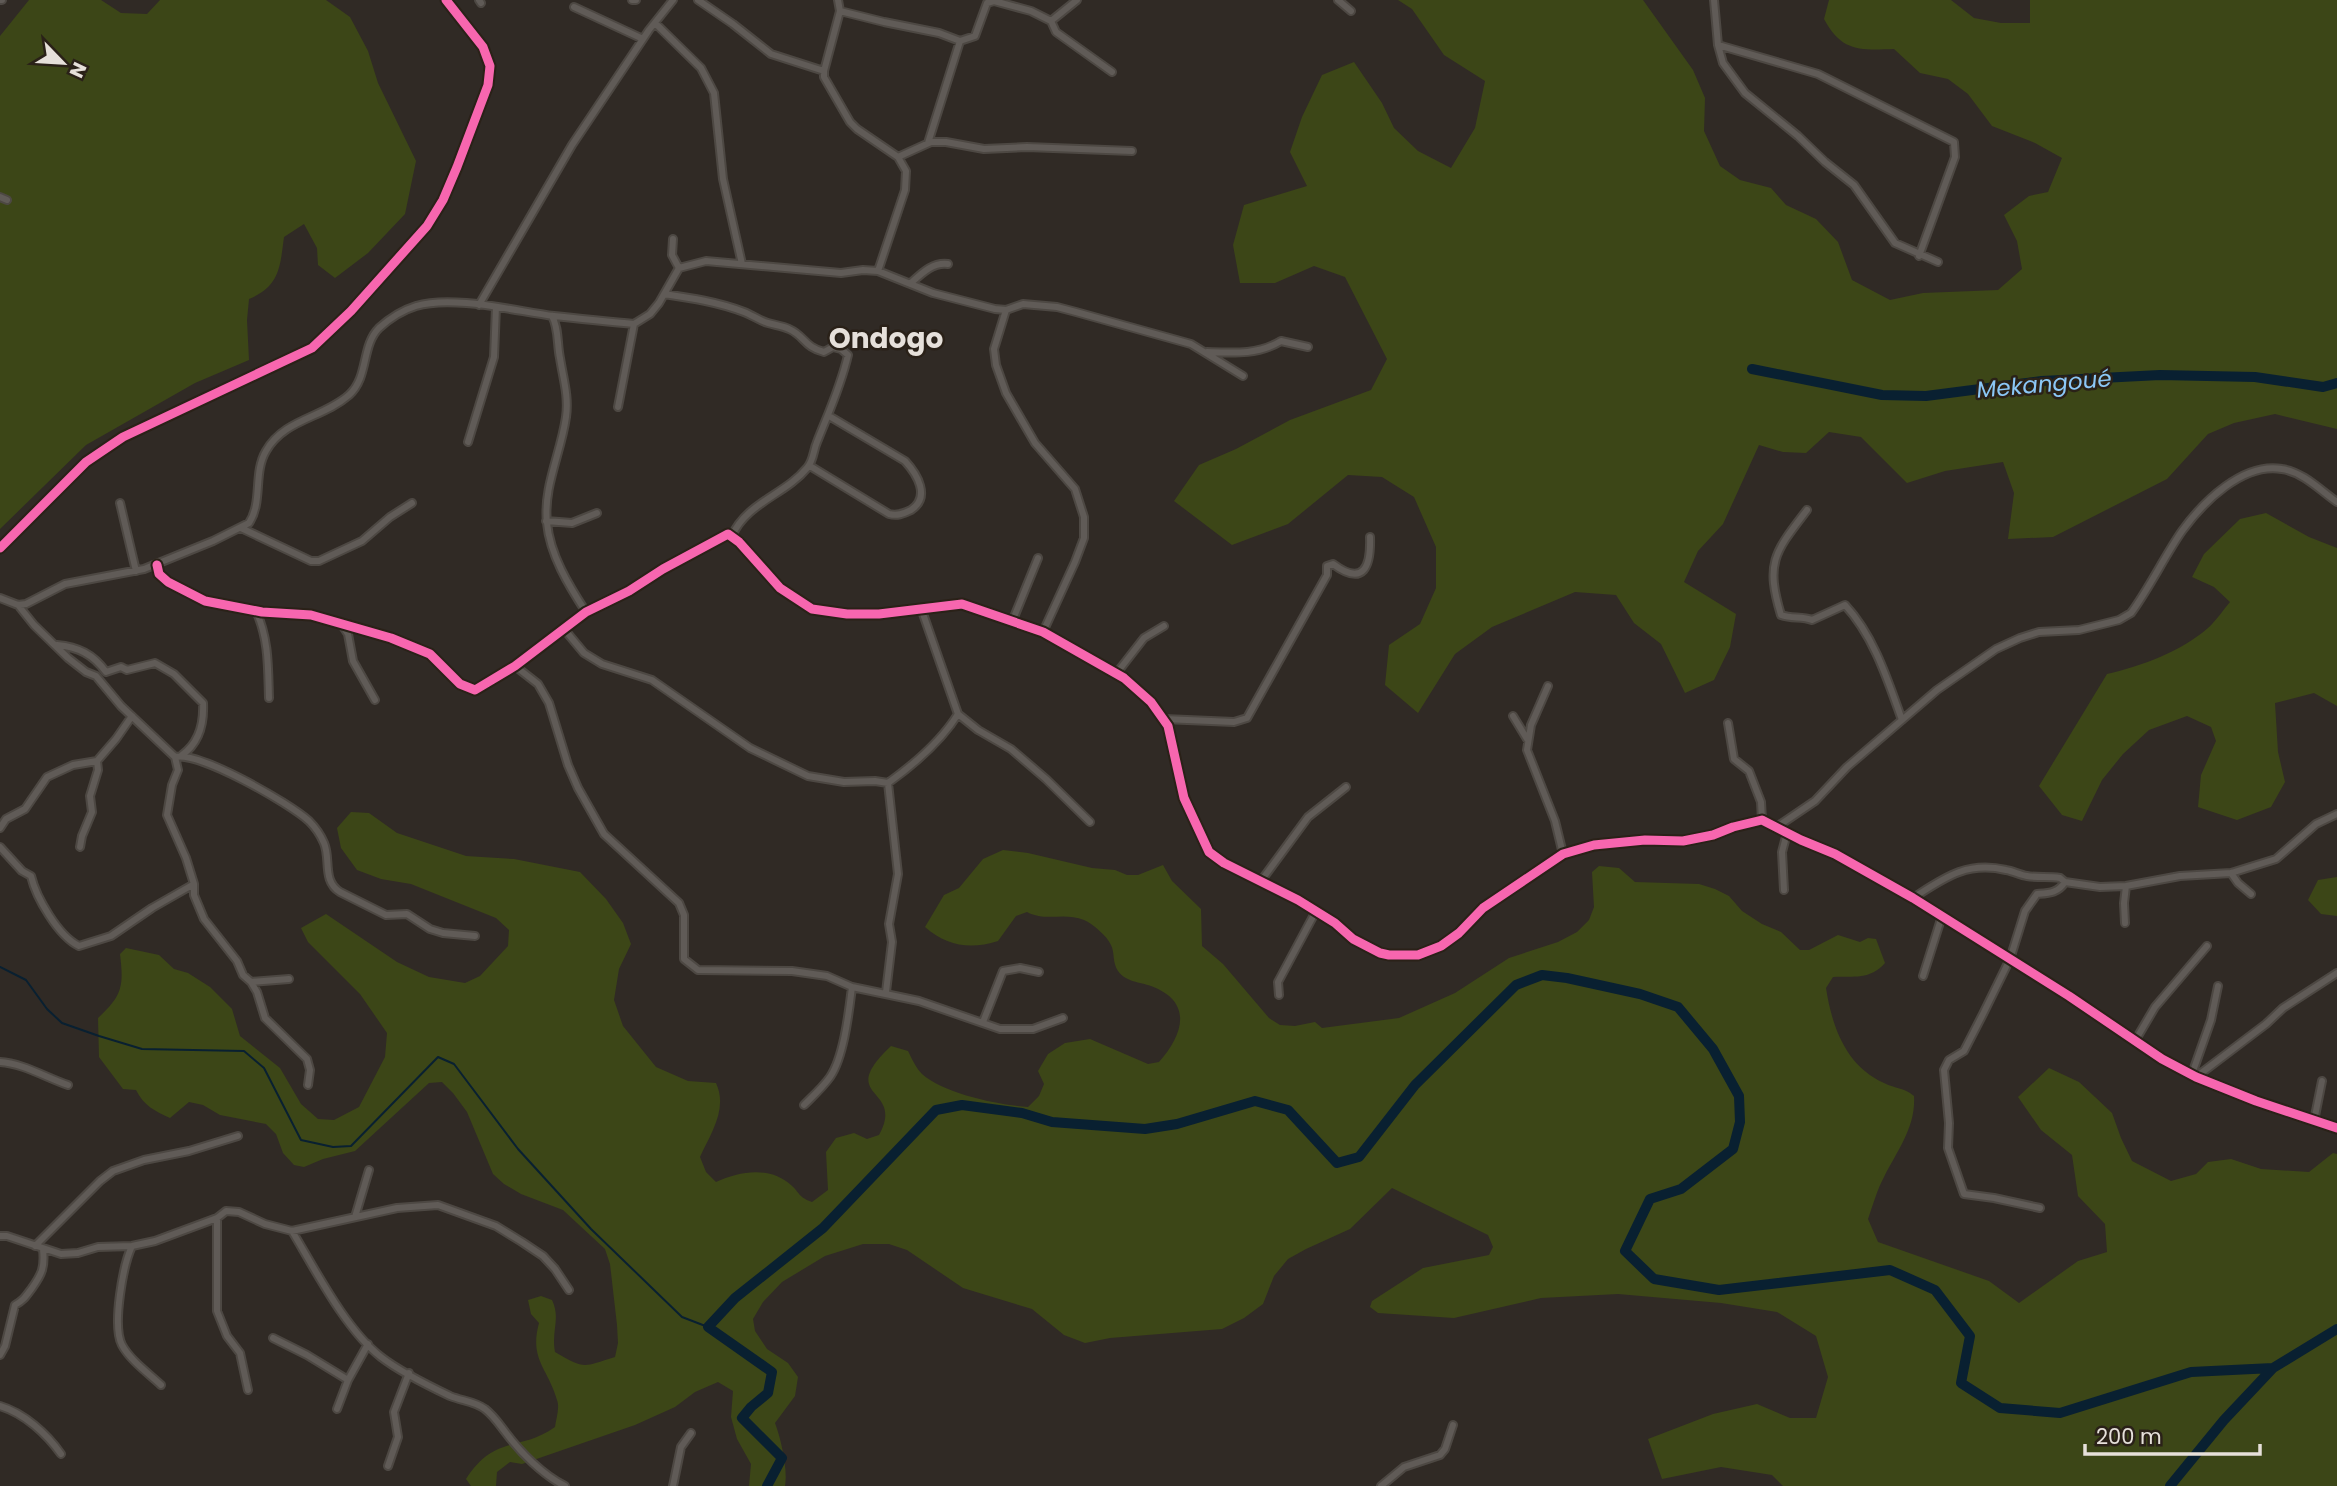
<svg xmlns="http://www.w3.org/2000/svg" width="2337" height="1486" font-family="Poppins,sans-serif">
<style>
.green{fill:#3c4617}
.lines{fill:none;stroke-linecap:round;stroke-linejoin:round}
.stream{stroke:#092031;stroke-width:2}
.river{stroke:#092031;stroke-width:10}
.minor-casing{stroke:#4d4843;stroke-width:10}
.minor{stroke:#605b57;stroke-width:6}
.cycleway-casing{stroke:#2a2118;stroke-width:13}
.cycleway{stroke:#f766af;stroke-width:9}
.labels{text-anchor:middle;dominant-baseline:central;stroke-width:5;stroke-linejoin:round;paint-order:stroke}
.water-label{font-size:23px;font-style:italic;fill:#8bc7f6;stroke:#2a2118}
.district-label{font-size:28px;font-weight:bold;fill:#e6e0da;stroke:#2a2118}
</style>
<rect width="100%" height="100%" fill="#302a25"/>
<path class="green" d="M 29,0 L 101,0 L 121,13 L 147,14 L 160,0 L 326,0 L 350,17 L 368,51 L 378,83 L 416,161 L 405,214 L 368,253 L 335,278 L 318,265 L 317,248 L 304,224 L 284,237 C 280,267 280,286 249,299 L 247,320 L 249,360 L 195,383 L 86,445 L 0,529 L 0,36 Z
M 1398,0 L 1643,0 L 1693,70 L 1705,98 L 1704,131 L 1720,166 L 1740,180 L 1771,188 L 1786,205 L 1816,219 L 1838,242 L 1852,280 L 1890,300 L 1923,293 L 1998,290 L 2022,269 L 2017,241 L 2004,215 L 2029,196 L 2048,192 L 2062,158 L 2035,143 L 1992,126 L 1968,94 L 1948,79 L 1920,73 L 1894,49 C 1859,50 1842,52 1824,19 L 1829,0 L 1951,0 L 1974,18 L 2001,23 L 2030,23 L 2030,0 L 2337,0 L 2337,429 L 2275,414 L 2234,423 L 2208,434 L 2167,479 L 2053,537 L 2008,539 L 2014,493 L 2003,462 L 1945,471 L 1907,483 L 1861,437 L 1829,432 L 1806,453 L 1783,452 L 1759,445 L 1723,524 L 1698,551 L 1684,582 L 1736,614 L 1730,647 L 1714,680 L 1685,693 L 1661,644 L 1634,623 L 1616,595 L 1575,592 L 1492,627 L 1455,654 L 1418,713 L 1385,685 L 1389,645 L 1420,624 L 1436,588 L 1436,547 L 1414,497 L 1382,477 L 1348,475 L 1288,524 L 1232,545 L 1174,501 L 1199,465 L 1236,449 L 1290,420 L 1371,390 L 1387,359 L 1345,277 L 1314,266 L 1275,283 L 1240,283 L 1233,245 L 1244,205 L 1307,186 L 1290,152 L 1302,117 L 1322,75 L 1354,62 L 1382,103 L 1394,128 L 1418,151 L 1451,168 L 1475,128 L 1485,81 L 1444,55 L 1412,9 Z
M 2266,513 L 2309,537 L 2337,548 L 2337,706 L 2314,693 L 2275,703 L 2278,752 L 2285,782 L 2271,807 L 2237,820 L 2198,807 L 2201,775 L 2216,741 L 2211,727 L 2187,716 L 2149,730 L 2123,754 L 2102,780 L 2082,821 L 2062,815 L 2039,786 L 2107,674 C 2142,666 2180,652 2208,628 C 2216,621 2223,610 2230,602 L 2214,587 L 2192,577 L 2204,554 L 2240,519 Z
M 351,812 L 369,813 L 397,833 L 466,856 L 514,859 L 580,872 L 606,899 L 623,923 L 631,944 L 619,969 L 614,1000 L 623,1026 L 656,1067 L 688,1081 L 716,1083 C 728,1109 711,1133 700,1157 L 706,1172 L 716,1182 C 740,1171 770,1166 791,1185 C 800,1193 798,1197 812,1202 L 828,1190 L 826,1152 L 836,1138 L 854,1133 L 867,1139 L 879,1135 C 906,1086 834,1100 891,1046 L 908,1051 C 912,1059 916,1068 922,1074 C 944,1094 1000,1105 1028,1107 L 1039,1096 L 1044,1084 L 1038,1071 L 1048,1054 L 1065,1043 L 1090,1039 L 1148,1064 L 1159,1062 C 1183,1035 1194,1002 1151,986 C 1140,982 1126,982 1118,971 C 1112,962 1115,953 1111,945 C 1107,936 1093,924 1084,920 C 1064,912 1046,922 1027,912 L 1016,916 L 998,941 C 970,950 947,946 925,927 L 944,895 L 959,888 L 983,859 L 1003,850 L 1028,853 L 1092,868 L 1115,870 L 1127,875 L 1138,875 L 1163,865 L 1172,881 L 1201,909 L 1202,946 L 1223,964 L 1269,1018 L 1280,1025 L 1295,1026 L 1315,1022 L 1322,1028 L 1399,1018 L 1455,993 L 1509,958 L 1558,942 L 1577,932 L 1589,920 L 1594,907 L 1592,872 L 1599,866 L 1619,868 L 1635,882 L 1699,884 L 1715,889 L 1729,896 L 1742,911 L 1762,924 L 1781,932 L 1800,950 L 1809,950 L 1838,935 L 1860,942 L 1868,938 L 1876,939 L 1885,963 C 1870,980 1854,976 1833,977 L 1826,988 C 1832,1027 1846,1066 1884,1083 C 1896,1089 1903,1087 1914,1096 C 1916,1127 1897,1151 1884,1177 C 1877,1190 1873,1205 1868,1219 L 1878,1242 L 1989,1281 L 2019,1303 L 2078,1261 L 2107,1252 L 2105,1224 L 2078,1196 L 2072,1155 L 2041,1130 L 2018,1097 L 2049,1068 L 2079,1082 L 2112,1113 L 2121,1138 L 2132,1161 L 2171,1181 L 2196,1174 L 2208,1162 L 2231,1159 L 2261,1169 L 2309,1172 L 2333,1153 L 2337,1154 L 2337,1486 L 1783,1486 L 1772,1475 L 1721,1467 L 1662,1479 L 1648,1439 L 1713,1414 L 1757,1404 L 1790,1418 L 1816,1418 L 1828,1377 L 1816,1336 L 1777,1312 L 1721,1303 L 1618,1294 L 1541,1298 L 1454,1318 L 1378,1313 L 1370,1307 L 1372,1301 L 1423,1268 L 1489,1255 L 1493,1247 L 1488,1235 L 1392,1188 L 1350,1229 L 1306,1249 L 1288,1259 L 1274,1276 L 1263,1304 L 1244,1318 L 1222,1329 L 1110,1338 L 1085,1343 L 1064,1335 L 1032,1309 L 963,1288 L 907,1250 L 889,1244 L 863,1244 L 825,1256 L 782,1282 L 763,1302 L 753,1319 L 755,1331 L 767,1349 L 788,1363 L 798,1377 L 795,1396 L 775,1423 C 781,1439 788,1469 785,1486 L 749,1486 L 751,1464 L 737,1439 L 731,1417 L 733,1391 L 718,1382 L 695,1392 L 675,1407 L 635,1425 L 522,1464 L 510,1462 L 497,1472 L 496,1486 L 471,1486 L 466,1479 C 495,1434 520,1452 555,1427 C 556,1419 560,1408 557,1400 C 548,1368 529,1360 539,1323 L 531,1314 L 528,1300 L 541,1296 L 552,1300 C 561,1319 551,1330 555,1352 C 586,1370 582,1367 615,1357 L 618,1343 L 617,1325 L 610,1264 L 605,1249 L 563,1210 L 521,1194 L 504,1184 L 493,1174 L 467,1112 L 453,1093 L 442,1082 L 429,1083 L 355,1151 L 323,1159 L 304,1167 L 294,1165 L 283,1153 L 276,1134 L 266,1124 L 220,1115 L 203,1105 L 189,1102 L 170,1118 C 155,1111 144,1106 136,1090 L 123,1089 L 99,1057 L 98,1018 C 122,996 124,987 120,954 L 126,948 L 159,955 L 174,969 L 188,973 L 210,987 L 232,1009 L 240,1036 L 280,1068 L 301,1104 L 318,1119 L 334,1120 L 359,1107 L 385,1057 L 387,1033 L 360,994 L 308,942 L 301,928 L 326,914 L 397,962 L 429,977 L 465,983 L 480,976 L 508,946 L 509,930 L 496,918 L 411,884 L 381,879 L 357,870 L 341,848 L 337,828 Z
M 2337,877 L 2337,916 L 2321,914 L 2308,900 L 2318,880 Z"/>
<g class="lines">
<path class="stream" d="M 0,967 L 26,980 L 47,1009 L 62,1023 L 99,1036 L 142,1049 L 244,1051 L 264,1068 L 301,1140 L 333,1147 L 351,1146 L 438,1057 L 454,1064 L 518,1149 L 591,1229 L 682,1317 L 708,1327"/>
<path class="river" d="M 1752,369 L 1882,395 L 1926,396 L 2042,381 L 2160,375 L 2255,377 L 2323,387 L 2337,383
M 767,1486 L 782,1458 L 742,1418 L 751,1407 L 768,1393 L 772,1372 L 708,1327 L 735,1298 L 823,1228 L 936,1110 L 962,1105 L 1022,1113 L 1052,1122 L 1145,1129 L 1177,1124 L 1255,1101 L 1288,1110 L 1337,1163 L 1359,1157 L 1415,1085 L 1516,985 L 1542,975 L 1567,978 L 1640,994 L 1678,1007 L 1713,1049 L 1739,1096 L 1740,1122 L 1733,1149 L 1681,1189 L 1650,1199 L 1625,1251 L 1654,1279 L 1719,1290 L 1890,1270 L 1935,1290 L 1970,1336 L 1961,1383 L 2000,1408 L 2060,1413 L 2191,1372 L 2273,1368
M 2170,1486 L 2224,1420 L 2273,1368 L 2337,1329"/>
<g class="minor-casing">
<path id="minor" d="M 0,0 L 2,0
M 479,0 L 481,3
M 632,0 L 636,0
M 698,0 L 733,24 L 771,54 L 824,71
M 838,0 L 840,11 L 824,71 L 824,77 L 850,122 L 857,129 L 898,157 L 931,142 L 946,142 L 984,149 L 1027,147 L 1132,151
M 1338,0 L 1351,11
M 1714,0 L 1718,45 L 1723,63 L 1745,93 L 1798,136 L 1825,162 L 1854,185 L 1895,243 L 1938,262
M 574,7 L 643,39
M 840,11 L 884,22 L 939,33 L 960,41 L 975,36 L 987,3 L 994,1 L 1031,11 L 1051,21 L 1056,32 L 1112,72
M 1051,21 L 1077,0
M 655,23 L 701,68 L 714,93 L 723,179 L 742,264
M 1718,45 L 1818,74 L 1954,142 L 1955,157 L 1919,256
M 928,143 L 960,41
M 0,197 L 7,200
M 679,268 L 706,261 L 841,273 L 863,270 L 878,271 L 933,293 L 995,309 L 1006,310 L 1023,304 L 1057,307 L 1076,312 L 1191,344 L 1243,376
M 878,271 L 905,190 L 906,171 L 898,157
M 911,283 C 922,273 933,262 948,264
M 664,294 C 691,298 718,302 744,312 C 752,315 760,321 768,323 C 775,325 783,326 789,329 C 805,336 804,347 824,352 L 833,347 L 841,349 L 848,355 C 841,386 828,414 817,442 C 813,451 814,460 807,468 C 786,494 746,503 732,536
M 479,305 L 572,145 L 649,30 L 673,0
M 1006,310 L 994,349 L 996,365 L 1006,393 L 1035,443 L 1075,489 L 1084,517 L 1084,538 L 1075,562 L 1043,632
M 552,316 C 559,328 557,345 560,358 C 563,378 569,396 566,417 C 561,453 543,487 547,523 C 550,555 569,586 586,612
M 1207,352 C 1233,353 1258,355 1281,341 L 1308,347
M 618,407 L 634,324
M 468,442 L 494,357 L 496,307
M 810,466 L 889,514 C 897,516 903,514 911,510 C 931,497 917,474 905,461 L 829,416
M 120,503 L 136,571
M 1807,510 C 1775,552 1765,562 1781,615 C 1792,619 1802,616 1812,620 L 1845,605 C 1874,636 1888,681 1902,720
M 546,521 L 572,523 L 597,513
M 241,528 L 311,561 L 319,561 L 362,541 L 390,517 L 412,503
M 0,548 L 86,462 L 123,437 L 312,348 L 351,311 L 427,226 L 443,200 L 457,167 L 488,85 L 490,66 L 483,47 L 446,0
M 157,565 L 159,574 L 168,582 L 205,601 L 262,612 L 311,615 L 391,638 L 430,654 L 460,684 L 475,690 L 515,666 L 586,612 L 629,591 L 663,569 L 728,534 L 739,542 L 780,588 L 812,609 L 847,614 L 879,614 L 962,604 L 1043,632 L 1124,678 L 1151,702 L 1168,726 L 1184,798 L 1209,852 L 1224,863 L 1298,900 L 1335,923 L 1353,939 L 1380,953 L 1389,955 L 1418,955 L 1441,946 L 1459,933 L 1483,908 L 1563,854 L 1594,845 L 1645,840 L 1683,841 L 1713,835 L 1733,827 L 1762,820 L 1801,840 L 1835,854 L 1913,898 L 2069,996 L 2162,1059 L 2196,1077 L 2256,1101 L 2337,1128
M 0,598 L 18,605 L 26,604 L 65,584 L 144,569 L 213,541 L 249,523 C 263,502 253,473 266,451 C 284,419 323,418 349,395 C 369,377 361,346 379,328 C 389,319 403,310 416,306 C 453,295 515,311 554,316 C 580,319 607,321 634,324 L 650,314 L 659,303 L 679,268 L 672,255 L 673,239
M 18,605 L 34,625 L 68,658 L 86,672 L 96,676 L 121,706 L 175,757 L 178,770 L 172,785 L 167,815 L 186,858 L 194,884 L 194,895 L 204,919 L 237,961 L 243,975 L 251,982 L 289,979
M 921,608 L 958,714 L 978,730 L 1011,749 L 1046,779 L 1090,822
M 256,611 C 269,639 268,668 269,698
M 1012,622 L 1038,558
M 342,625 L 348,634 L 353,661 L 375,700
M 564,629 L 584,653 L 602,664 L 652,680 L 750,748 L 808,776 L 844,782 L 875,781 L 888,783 C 913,765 942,740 958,714
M 57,645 C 78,647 93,654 106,672 L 121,667 L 127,670 L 155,663 L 174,674 L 203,703 C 204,723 199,743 182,755
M 515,666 L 538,684 L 549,703 L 568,765 L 578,788 L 604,834 L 679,903 L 684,915 L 684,959 L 698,970 L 792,971 L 827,976 L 852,987 L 919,1001 L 1000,1029 L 1033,1029 L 1063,1018
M 1116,674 L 1144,638 L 1164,626
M 1548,686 L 1531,725 L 1527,750 L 1555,821 L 1563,854
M 1513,716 L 1527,739
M 1164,719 L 1234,722 L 1247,718 L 1327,575 L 1327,566 L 1333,564 C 1364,587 1371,566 1370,537
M 1728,723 L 1734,759 L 1749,771 L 1761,802 L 1762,820
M 175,757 C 199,751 289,803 309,821 C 314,826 321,836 324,843 C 331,859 322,881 340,892 L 386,915 L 407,914 L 430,929 L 443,933 L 475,936
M 1778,826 L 1815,801 L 1847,767 L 1937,690 L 1996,649 L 2020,638 L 2039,632 L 2079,630 L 2119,620 L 2131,613 C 2150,587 2164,557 2182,531 C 2203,502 2243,462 2282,469 C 2303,472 2320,490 2337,502
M 0,828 L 6,819 L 25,809 L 47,777 L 73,765 L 97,761
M 0,847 L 22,871 L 31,876 C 36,897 58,936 79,946 L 111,936 L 152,908 L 194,884
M 80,847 L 82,836 L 92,812 L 90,796 L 98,770 L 97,761 L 116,739 L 132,716
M 2231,873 L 2238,883 L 2251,894
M 1261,881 L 1308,817 L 1346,787
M 1784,890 L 1782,852 L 1787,833
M 1913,898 C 1944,878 1966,861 2006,870 C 2013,871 2020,875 2027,876 C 2038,878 2049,876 2060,878 L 2065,882
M 2125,923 L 2124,903 L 2126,886
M 1923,976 L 1942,916
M 251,982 L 257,992 L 265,1018 L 307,1059 L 310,1070 L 308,1085
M 886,992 L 892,942 L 889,924 L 898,874 L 888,783
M 1279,995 L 1278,982 L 1316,911
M 983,1022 L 1003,971 L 1020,968 L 1039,972
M 2135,1041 L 2155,1007 L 2207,946
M 0,1062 C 22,1063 47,1078 68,1085
M 2192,1074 L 2211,1020 L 2218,986
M 2196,1077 L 2266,1024 L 2283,1008 L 2337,973
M 804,1105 C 813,1096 823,1087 830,1077 C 844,1057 849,1011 852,987
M 2314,1121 L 2322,1081
M 2040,1208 L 1994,1198 L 1964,1194 L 1948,1148 L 1949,1123 L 1944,1070 L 1949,1060 L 1964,1051 L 1983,1014 L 2010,959 L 2025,911 L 2037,894 C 2049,893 2058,893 2065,882 L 2100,887 L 2126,886 L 2180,876 L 2231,873 L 2276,859 L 2316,824 L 2337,814
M 355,1217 L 369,1170
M 217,1218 L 217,1311 L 227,1336 L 240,1353 L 248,1390
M 292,1231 C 315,1269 345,1329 381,1357 C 399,1371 429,1386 450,1396 C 462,1401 474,1401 485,1409 C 494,1416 499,1424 506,1433 C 521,1453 543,1475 565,1486
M 0,1236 L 7,1236 L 61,1254 L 78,1253 L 98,1247 L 132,1246 L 155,1241 L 217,1218 L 226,1211 L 239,1212 L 265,1224 L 292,1231 L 397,1208 L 438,1205 L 496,1226 L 522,1242 L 543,1256 L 555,1269 L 569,1290
M 35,1246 L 100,1181 L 113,1171 L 144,1160 L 189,1151 L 238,1136
M 132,1246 C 123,1265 112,1326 122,1345 C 130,1360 148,1373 161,1385
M 273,1338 L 307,1355 L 348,1380
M 0,1355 L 5,1346 L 15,1305 C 24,1300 26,1296 32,1288 C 42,1274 45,1267 43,1249
M 0,1406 C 24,1413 47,1434 61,1454
M 337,1409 L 348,1380 L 368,1344
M 388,1466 L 398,1437 L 394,1412 L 409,1373
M 673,1486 L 681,1447 L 691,1433
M 1381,1486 L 1404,1467 L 1440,1455 L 1445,1449 L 1453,1425"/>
</g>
<use href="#minor" class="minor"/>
<g class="cycleway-casing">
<path id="cycleway" d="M 0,548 L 86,462 L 123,437 L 312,348 L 351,311 L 427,226 L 443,200 L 457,167 L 488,85 L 490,66 L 483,47 L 446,0
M 157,565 L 159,574 L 168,582 L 205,601 L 262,612 L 311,615 L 391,638 L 430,654 L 460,684 L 475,690 L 515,666 L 586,612 L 629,591 L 663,569 L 728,534 L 739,542 L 780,588 L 812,609 L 847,614 L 879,614 L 962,604 L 1043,632 L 1124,678 L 1151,702 L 1168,726 L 1184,798 L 1209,852 L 1224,863 L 1298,900 L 1335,923 L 1353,939 L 1380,953 L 1389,955 L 1418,955 L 1441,946 L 1459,933 L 1483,908 L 1563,854 L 1594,845 L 1645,840 L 1683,841 L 1713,835 L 1733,827 L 1762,820 L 1801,840 L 1835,854 L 1913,898 L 2069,996 L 2162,1059 L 2196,1077 L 2256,1101 L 2337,1128"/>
</g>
<use href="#cycleway" class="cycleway"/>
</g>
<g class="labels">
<g class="water-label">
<text transform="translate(2044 384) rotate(-5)">Mekangoué</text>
</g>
<g class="district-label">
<text x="886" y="338">Ondogo</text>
</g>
</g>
<g transform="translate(63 63) rotate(115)" stroke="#2a2118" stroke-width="5" paint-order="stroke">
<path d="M0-5L12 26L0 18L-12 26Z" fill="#e6e0da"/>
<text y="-10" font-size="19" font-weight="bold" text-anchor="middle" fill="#e6e0da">N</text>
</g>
<path d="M2085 1444v10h175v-10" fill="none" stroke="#e6e0da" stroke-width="3.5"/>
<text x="2096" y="1444" font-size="21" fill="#e6e0da" stroke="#2a2118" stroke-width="5" paint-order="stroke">200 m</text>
</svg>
